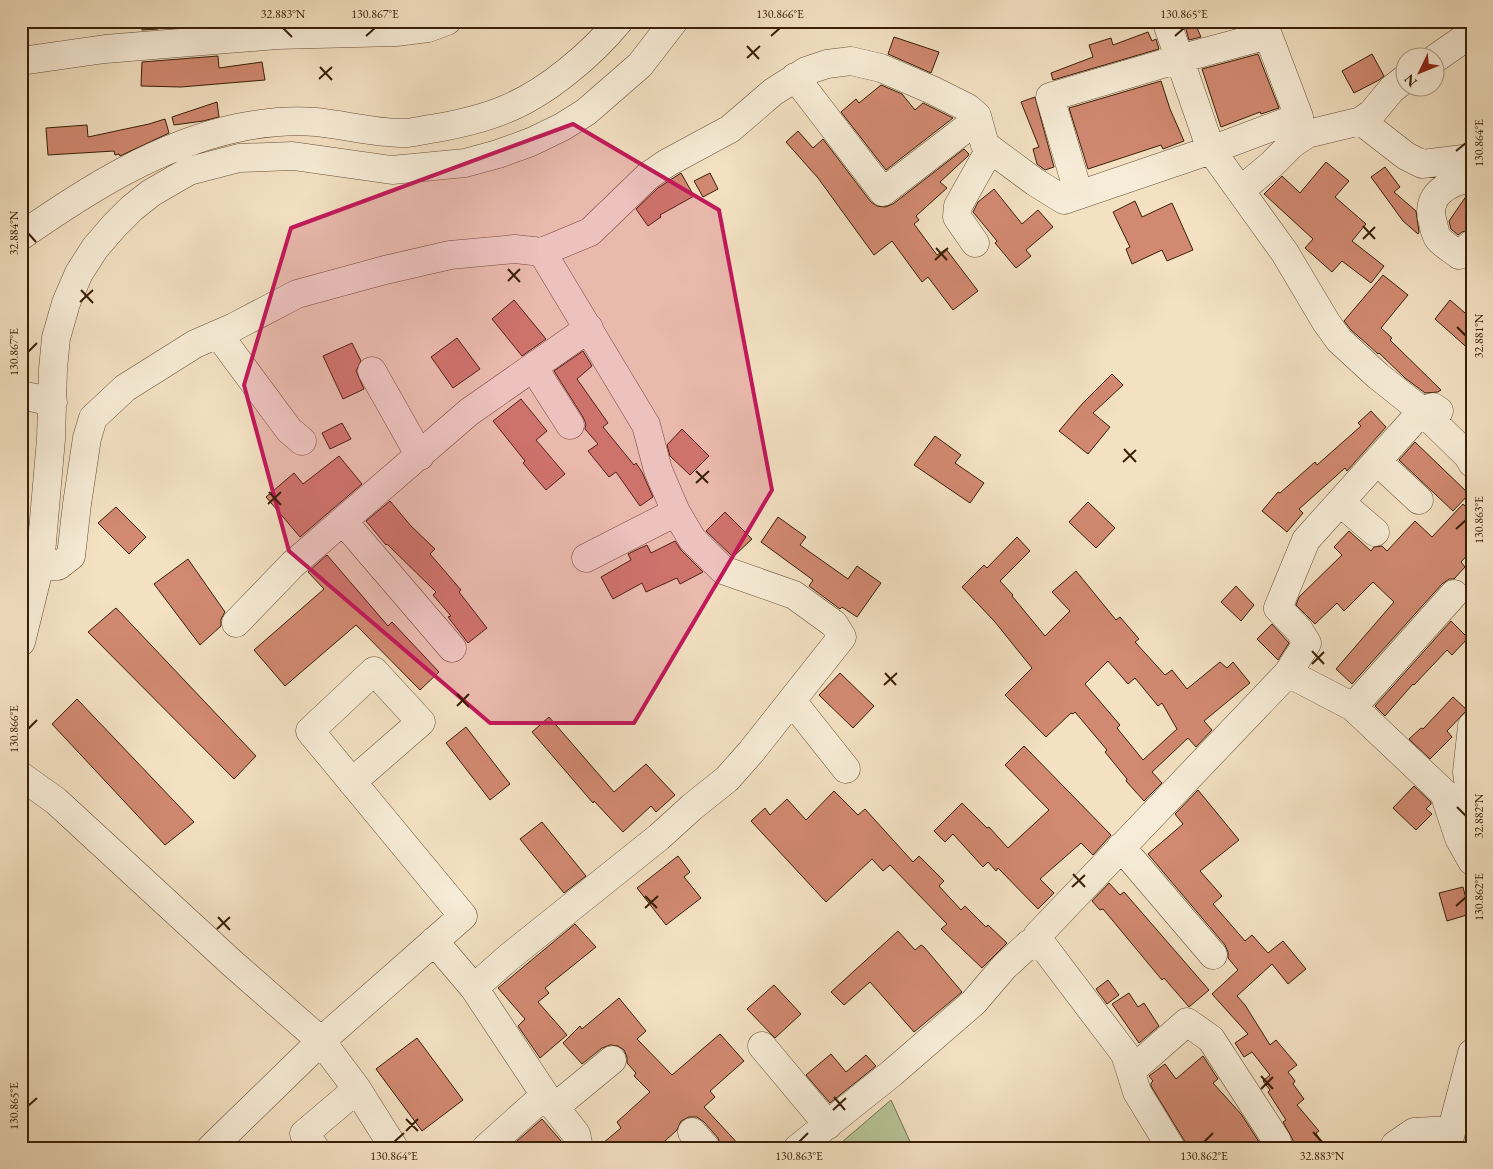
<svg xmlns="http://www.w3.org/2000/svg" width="1493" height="1169" font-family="'EB Garamond',serif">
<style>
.green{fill:#b6c497;stroke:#78724f}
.building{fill:#d18971;stroke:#392007;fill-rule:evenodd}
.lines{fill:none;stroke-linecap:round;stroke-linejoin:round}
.minor-casing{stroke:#685036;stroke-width:29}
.minor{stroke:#f7ecd7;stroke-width:28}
.marked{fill:#c2185b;fill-opacity:0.2;stroke:#c2185b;stroke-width:4;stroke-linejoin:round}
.ticks{fill:none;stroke:#392007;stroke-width:2}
.neatline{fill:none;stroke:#392007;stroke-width:2}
.ticks-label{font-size:12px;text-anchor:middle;fill:#392007}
</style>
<rect width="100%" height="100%" fill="#f3e1c2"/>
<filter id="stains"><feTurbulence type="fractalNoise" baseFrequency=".004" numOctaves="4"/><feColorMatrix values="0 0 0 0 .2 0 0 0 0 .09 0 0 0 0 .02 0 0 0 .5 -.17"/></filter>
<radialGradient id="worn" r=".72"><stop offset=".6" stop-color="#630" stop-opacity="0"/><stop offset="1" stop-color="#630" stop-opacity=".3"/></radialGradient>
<path class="green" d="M 891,1100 L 913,1148 L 835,1148 Z"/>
<path class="building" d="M 141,21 L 157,21 L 158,29 L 142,30 Z
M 1194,21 L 1201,37 L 1189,40 L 1185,26 Z
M 1148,32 L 1152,41 L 1156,39 L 1159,49 L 1053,80 L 1051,73 L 1093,57 L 1089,45 L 1111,38 L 1113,45 Z
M 894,37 L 939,52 L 931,73 L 888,54 Z
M 1258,54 L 1279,108 L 1261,114 L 1260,112 L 1221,127 L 1202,69 Z
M 1372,54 L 1384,76 L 1379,80 L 1354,93 L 1342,71 Z
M 218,56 L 219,68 L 262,62 L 265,80 L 181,87 L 141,86 L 142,62 Z
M 1161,81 L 1170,109 L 1184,141 L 1163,149 L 1161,145 L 1088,169 L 1069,108 Z
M 881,85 L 902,94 L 915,110 L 923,103 L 953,118 L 886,170 L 841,112 L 856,99 L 859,103 Z
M 1035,97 L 1054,167 L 1045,170 L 1037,164 L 1033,149 L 1039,147 L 1021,102 Z
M 217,102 L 219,117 L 203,121 L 174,125 L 172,117 Z
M 165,119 L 169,133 L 120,156 L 119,154 L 115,155 L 114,151 L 48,155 L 46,128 L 87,125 L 88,137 L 149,124 Z
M 798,131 L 813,148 L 823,139 L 871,202 L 877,206 L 885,207 L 893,204 L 964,149 L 969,154 L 968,156 L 940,182 L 947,188 L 916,216 L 919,220 L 914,224 L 937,255 L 946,249 L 978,291 L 953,310 L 928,277 L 922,282 L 892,241 L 874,255 L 818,178 L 786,142 Z
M 1326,162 L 1349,181 L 1335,197 L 1366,224 L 1352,241 L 1384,266 L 1371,283 L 1342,261 L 1332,272 L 1305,248 L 1313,239 L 1264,194 L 1282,176 L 1300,193 Z
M 1385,167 L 1400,187 L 1394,192 L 1416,211 L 1419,232 L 1418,234 L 1403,221 L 1371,177 Z
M 681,173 L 694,196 L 660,215 L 661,217 L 648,226 L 636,209 L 658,188 Z
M 710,173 L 718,189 L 703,197 L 694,181 Z
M 994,189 L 1022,224 L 1038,210 L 1053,227 L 1026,250 L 1031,256 L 1016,268 L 995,243 L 997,241 L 973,212 L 978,202 Z
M 1472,194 L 1472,229 L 1462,232 L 1458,235 L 1451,229 L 1449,221 L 1467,195 Z
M 1135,201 L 1142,217 L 1172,203 L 1193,250 L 1167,261 L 1162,250 L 1132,264 L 1126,249 L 1130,247 L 1113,212 Z
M 1383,275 L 1408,295 L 1381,328 L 1392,338 L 1390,340 L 1441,390 L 1438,392 L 1425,393 L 1405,378 L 1379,353 L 1378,354 L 1366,343 L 1351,330 L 1344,321 Z
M 514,300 L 546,339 L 522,356 L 492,319 Z
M 1450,300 L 1472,319 L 1472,352 L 1435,319 Z
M 457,338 L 480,369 L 453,388 L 431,357 Z
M 352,343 L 361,361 L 356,371 L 364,389 L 343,399 L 323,356 Z
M 583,351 L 592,366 L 577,379 L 608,423 L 603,427 L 634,465 L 636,463 L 642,472 L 653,497 L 640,506 L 616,472 L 609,477 L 588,451 L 598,444 L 585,429 L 586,424 L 583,417 L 554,371 Z
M 1112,374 L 1123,385 L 1093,413 L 1110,427 L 1088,454 L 1059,431 L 1082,404 Z
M 521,399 L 547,431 L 536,440 L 565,474 L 546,490 L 523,463 L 525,461 L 493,421 Z
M 1371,411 L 1386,427 L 1347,471 L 1345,468 L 1299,509 L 1303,513 L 1287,532 L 1262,511 L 1278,492 L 1280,493 L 1315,462 L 1317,465 L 1361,426 L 1358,423 Z
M 342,423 L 351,439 L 330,449 L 322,433 Z
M 682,429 L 709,456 L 690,475 L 670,456 L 667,445 Z
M 935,436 L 961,455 L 955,463 L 984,483 L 970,503 L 914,465 Z
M 1415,442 L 1469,494 L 1453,511 L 1399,460 Z
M 339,456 L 362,484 L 300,537 L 266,497 L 294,473 L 303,484 Z
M 390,501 L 411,526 L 435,549 L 430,554 L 461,590 L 459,592 L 487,628 L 468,643 L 448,617 L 451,616 L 433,595 L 436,592 L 387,544 L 386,545 L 366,521 Z
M 1088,502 L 1115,528 L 1096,548 L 1069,522 Z
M 1463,504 L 1472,512 L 1472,550 L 1461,562 L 1465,567 L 1454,579 L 1449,579 L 1442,584 L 1352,684 L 1336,669 L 1394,602 L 1373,582 L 1344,611 L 1337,603 L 1315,624 L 1296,605 L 1299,597 L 1342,555 L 1334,547 L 1349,531 L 1371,551 L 1374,547 L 1382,546 L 1387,551 L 1415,521 L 1432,537 Z
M 116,507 L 146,537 L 129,554 L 98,523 Z
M 725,512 L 752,539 L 733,557 L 706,531 Z
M 778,517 L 806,537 L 800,545 L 848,579 L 857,566 L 881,583 L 857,617 L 842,607 L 840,609 L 809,586 L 813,580 L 761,542 Z
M 1017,537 L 1030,551 L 1000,581 L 1013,595 L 1012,596 L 1045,636 L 1070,611 L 1052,592 L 1076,571 L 1116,620 L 1120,617 L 1139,639 L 1135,642 L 1165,675 L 1172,670 L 1187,689 L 1220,662 L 1227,668 L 1233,662 L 1250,683 L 1204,721 L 1212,730 L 1196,747 L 1188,738 L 1152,772 L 1162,783 L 1144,801 L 1126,781 L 1127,779 L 1105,752 L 1107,750 L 1075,712 L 1073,714 L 1071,713 L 1046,737 L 1005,695 L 1032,668 L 995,622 L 962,587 L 984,565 L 987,568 ZM 1108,661 L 1128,684 L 1135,678 L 1158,706 L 1162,703 L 1177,729 L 1143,760 L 1117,728 L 1120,725 L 1085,684 Z
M 675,541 L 681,550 L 703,572 L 680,584 L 677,578 L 646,592 L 642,583 L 613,599 L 601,577 L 631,560 L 628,554 L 634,551 L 647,545 L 651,553 Z
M 327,555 L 388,626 L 392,622 L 439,672 L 420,690 L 356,625 L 285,686 L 254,650 L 324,589 L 308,572 Z
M 188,559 L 225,612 L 221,619 L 221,626 L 200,645 L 154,584 Z
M 1236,586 L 1254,605 L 1241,621 L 1221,602 Z
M 116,608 L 256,756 L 234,779 L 88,632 Z
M 1451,621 L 1468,638 L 1452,655 L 1447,650 L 1414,685 L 1413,684 L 1385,716 L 1375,706 Z
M 1272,624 L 1289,643 L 1278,660 L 1257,639 Z
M 840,673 L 874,706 L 853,728 L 819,695 Z
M 1453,697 L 1467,710 L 1447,731 L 1452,737 L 1430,759 L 1409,739 L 1421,728 L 1423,729 Z
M 77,699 L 194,822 L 165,845 L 52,724 Z
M 549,717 L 614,792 L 646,764 L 675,795 L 656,812 L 651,806 L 623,832 L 594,801 L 593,803 L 532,732 Z
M 466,727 L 510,784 L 490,800 L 446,743 Z
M 1024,746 L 1111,835 L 1093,855 L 1081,843 L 1040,879 L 1054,893 L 1038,909 L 998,868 L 996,871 L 988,862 L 983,867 L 953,834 L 945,842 L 934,831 L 962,803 L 987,828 L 989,827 L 1008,848 L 1049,810 L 1005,765 Z
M 1414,786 L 1431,802 L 1431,804 L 1426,809 L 1432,814 L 1416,830 L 1393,808 Z
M 1198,790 L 1239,840 L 1200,871 L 1222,896 L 1213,904 L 1245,941 L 1252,935 L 1268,953 L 1283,941 L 1306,969 L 1288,984 L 1272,964 L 1237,996 L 1245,1005 L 1270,1045 L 1276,1040 L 1297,1065 L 1288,1072 L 1295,1081 L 1293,1084 L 1304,1099 L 1297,1105 L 1319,1131 L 1316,1133 L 1325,1148 L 1291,1148 L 1293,1140 L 1283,1122 L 1286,1120 L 1268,1092 L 1270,1090 L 1263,1081 L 1270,1075 L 1252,1052 L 1244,1057 L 1235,1043 L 1248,1034 L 1212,994 L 1238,970 L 1228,958 L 1228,952 L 1225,945 L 1148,854 L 1183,824 L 1175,814 Z
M 834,791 L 858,815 L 865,809 L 913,862 L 919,856 L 944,881 L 939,886 L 961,910 L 965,906 L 986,927 L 988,925 L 1007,943 L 982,968 L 941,929 L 947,924 L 890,865 L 883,871 L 872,859 L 826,902 L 751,821 L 765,808 L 770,815 L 787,799 L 806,820 Z
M 542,822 L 586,876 L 564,893 L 520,839 Z
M 678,856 L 690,872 L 684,877 L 701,898 L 666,925 L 637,888 Z
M 1109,883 L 1120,895 L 1124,892 L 1209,990 L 1189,1007 L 1164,978 L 1162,980 L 1103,909 L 1100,910 L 1092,901 Z
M 1463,887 L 1470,914 L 1447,921 L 1439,893 Z
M 575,924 L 596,947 L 545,988 L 549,993 L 538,1002 L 567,1035 L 540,1058 L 518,1026 L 525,1019 L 498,988 Z
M 898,931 L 915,950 L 921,945 L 924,947 L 962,992 L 914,1032 L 870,982 L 844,1005 L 831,992 Z
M 1108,980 L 1119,995 L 1107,1004 L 1096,989 Z
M 774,985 L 801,1014 L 775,1038 L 747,1009 Z
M 1129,993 L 1138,1007 L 1144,1003 L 1159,1026 L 1139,1043 L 1112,1004 Z
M 619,998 L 646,1031 L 637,1039 L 672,1075 L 720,1034 L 744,1061 L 710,1091 L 715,1097 L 704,1107 L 742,1148 L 721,1148 L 718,1138 L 704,1122 L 697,1117 L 689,1117 L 681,1121 L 677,1130 L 665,1141 L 671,1148 L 597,1148 L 621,1128 L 617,1122 L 650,1092 L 634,1076 L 636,1073 L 627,1063 L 627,1057 L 624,1050 L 618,1046 L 610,1045 L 602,1048 L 582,1064 L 563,1043 L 580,1026 L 582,1029 Z
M 417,1038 L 463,1100 L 422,1131 L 376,1069 Z
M 831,1054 L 846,1072 L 866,1055 L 876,1066 L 830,1103 L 806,1075 Z
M 1203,1056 L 1218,1079 L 1213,1083 L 1241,1114 L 1263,1148 L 1187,1148 L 1184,1140 L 1151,1086 L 1151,1083 L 1153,1081 L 1149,1076 L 1165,1064 L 1176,1079 Z
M 542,1119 L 562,1142 L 563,1148 L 521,1148 L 516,1142 Z"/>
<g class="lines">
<g class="minor-casing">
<path id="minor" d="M 1436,58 L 1472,33
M 21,61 L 105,49 L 277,35 L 396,32 L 428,28 L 447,21
M 795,77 L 883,192 L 978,119
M 1361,121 L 1406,156 L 1422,164 L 1472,158
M 1472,178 C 1448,182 1424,195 1433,223 C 1434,227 1435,234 1438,238 C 1442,244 1453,250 1459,255 L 1472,244
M 1241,190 L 1272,164 L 1292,144 L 1307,134 L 1361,121 L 1372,113 L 1392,89 L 1406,78
M 1079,195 L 1050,97 L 1179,59 L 1268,35 L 1299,117 L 1211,150 L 1167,23
M 21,236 C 87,190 158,145 237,128 C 261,123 291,120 316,122 C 346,125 377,134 407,133 C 417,132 427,129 437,128 C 459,124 485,118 506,109 C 546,93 592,54 619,21
M 975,243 L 957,217 L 958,206 L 990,149
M 542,252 L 646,425 L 658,470 L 676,512 L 692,539 L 723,570 L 794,595 L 834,624 L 842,637 L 751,752 L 727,779 L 692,807 L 659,837 L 509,957 L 474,988 L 545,1095 L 576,1134 L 579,1148
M 218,334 L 289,430 L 302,441
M 533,367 L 570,425
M 372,371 L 420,456
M 21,395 L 53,402
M 1377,461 L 1419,500
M 1340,502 L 1375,532
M 343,521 L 452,648
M 586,558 L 676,512
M 40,565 L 58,566 L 71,556 L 77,504 L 87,438 L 93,418 L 125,388 L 195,344 L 234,327 L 297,294 L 385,270 L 450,255 L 515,249 L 542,252 L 590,232 L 648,176 L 667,163 L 730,129 L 773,92 L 806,71 L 827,64 L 851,61 L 881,68 L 932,90 L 968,108 L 977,116 L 985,145 L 1035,182 L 1064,200 L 1211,150 L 1285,253 L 1326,322 L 1339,340 L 1378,376 L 1422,411 L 1468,456 L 1472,463
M 236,623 L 293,564 L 469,412 L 589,328
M 21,642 L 40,565 L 51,439 L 53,369 L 56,338 L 66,303 L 79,273 L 95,248 L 114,226 L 132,208 L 151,193 L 189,171 L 239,158 L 293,156 L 392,170 L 465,163 L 498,154 L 531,142 L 562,127 L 586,112 L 640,65 L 674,21
M 1288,673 L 1353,707 L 1444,793 L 1459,838 L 1472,861
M 792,701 L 846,769
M 1353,707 L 1454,594
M 1472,726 L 1467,772 L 1472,810
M 21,776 L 56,801 L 233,964 L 321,1041 L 357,1089 L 394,1148
M 1121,847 L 1213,955
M 434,941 L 474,988
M 1035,945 L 1037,936 L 1288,673 L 1307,643 L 1299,630 L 1278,608 L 1306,540 L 1422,411 L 1433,407 L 1439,411
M 762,1046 L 828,1125
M 1131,1071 L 1187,1022 L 1211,1039 L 1277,1141
M 555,1107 L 612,1060
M 692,1132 L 706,1148
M 211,1148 L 321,1041 L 463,916 L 310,731 L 374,671 L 421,722 L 352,782
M 315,1148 L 304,1134 L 357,1089
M 486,1148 L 545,1095
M 798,1148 L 892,1073 L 974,1002 L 1004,967 L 1029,944 L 1044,947 L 1125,1054 L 1137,1092 L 1171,1148
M 1394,1148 L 1395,1145 L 1414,1132 L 1451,1130
M 1447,1148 L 1472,1053"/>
</g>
<use href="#minor" class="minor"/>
</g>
<path class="marked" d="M 573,124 L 719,210 L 772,490 L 634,723 L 490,723 L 289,551 L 244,385 L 291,228 Z"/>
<path class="ticks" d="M 283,28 L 292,37M 366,36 L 375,28M 771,36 L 780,28M 1175,36 L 1184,28M 747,46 L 759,59M 747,58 L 760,46M 320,67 L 332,80M 319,79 L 332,67M 1456,151 L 1466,143M 1363,226 L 1375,239M 28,233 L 36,242M 1363,239 L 1375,227M 936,248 L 947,260M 935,260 L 948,248M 508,269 L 520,282M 508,281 L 520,269M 81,290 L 93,303M 80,302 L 93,290M 1457,327 L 1466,336M 28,352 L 37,343M 1124,449 L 1136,462M 1123,462 L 1136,450M 696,471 L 708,483M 696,483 L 709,471M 269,492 L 281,505M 268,504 L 281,492M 1456,529 L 1466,520M 1312,651 L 1324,664M 1312,664 L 1324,652M 885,673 L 896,685M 884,685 L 897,673M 457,694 L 469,707M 457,706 L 469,694M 28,729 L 37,720M 1457,807 L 1466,816M 1073,874 L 1085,887M 1072,887 L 1085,875M 645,896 L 657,908M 1456,906 L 1466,897M 645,908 L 658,896M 218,917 L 230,930M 217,929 L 230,917M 1261,1076 L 1273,1089M 1261,1089 L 1273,1077M 834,1097 L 845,1110M 28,1106 L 37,1098M 833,1110 L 846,1098M 406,1119 L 418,1131M 406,1131 L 418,1119M 1313,1132 L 1322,1142M 394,1142 L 404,1133M 799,1142 L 808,1133M 1204,1142 L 1213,1133"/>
<rect width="1493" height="1169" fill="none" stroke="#f3e1c2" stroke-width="55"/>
<g transform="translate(1420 72) rotate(227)"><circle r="24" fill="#f7ecd7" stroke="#ab9a84"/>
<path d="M0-4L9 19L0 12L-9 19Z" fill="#8f2418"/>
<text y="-8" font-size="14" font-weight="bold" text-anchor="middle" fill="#392007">N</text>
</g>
<rect x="28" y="28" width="1438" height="1114" class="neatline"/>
<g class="ticks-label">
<text x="283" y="18">32.883°N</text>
<text x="375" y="18">130.867°E</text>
<text x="780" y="18">130.866°E</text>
<text x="1184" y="18">130.865°E</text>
<text transform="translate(1479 143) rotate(-90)" y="4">130.864°E</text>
<text transform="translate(14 233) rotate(-90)" y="4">32.884°N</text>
<text transform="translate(1479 336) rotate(-90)" y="4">32.881°N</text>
<text transform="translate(14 352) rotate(-90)" y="4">130.867°E</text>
<text transform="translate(1479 520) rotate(-90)" y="4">130.863°E</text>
<text transform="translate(14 729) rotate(-90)" y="4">130.866°E</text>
<text transform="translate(1479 816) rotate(-90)" y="4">32.882°N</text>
<text transform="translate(1479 897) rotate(-90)" y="4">130.862°E</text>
<text transform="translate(14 1106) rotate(-90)" y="4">130.865°E</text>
<text x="394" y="1160">130.864°E</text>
<text x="799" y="1160">130.863°E</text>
<text x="1204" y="1160">130.862°E</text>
<text x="1322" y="1160">32.883°N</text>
</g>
<rect width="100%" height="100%" filter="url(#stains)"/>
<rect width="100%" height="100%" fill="url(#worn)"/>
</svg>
